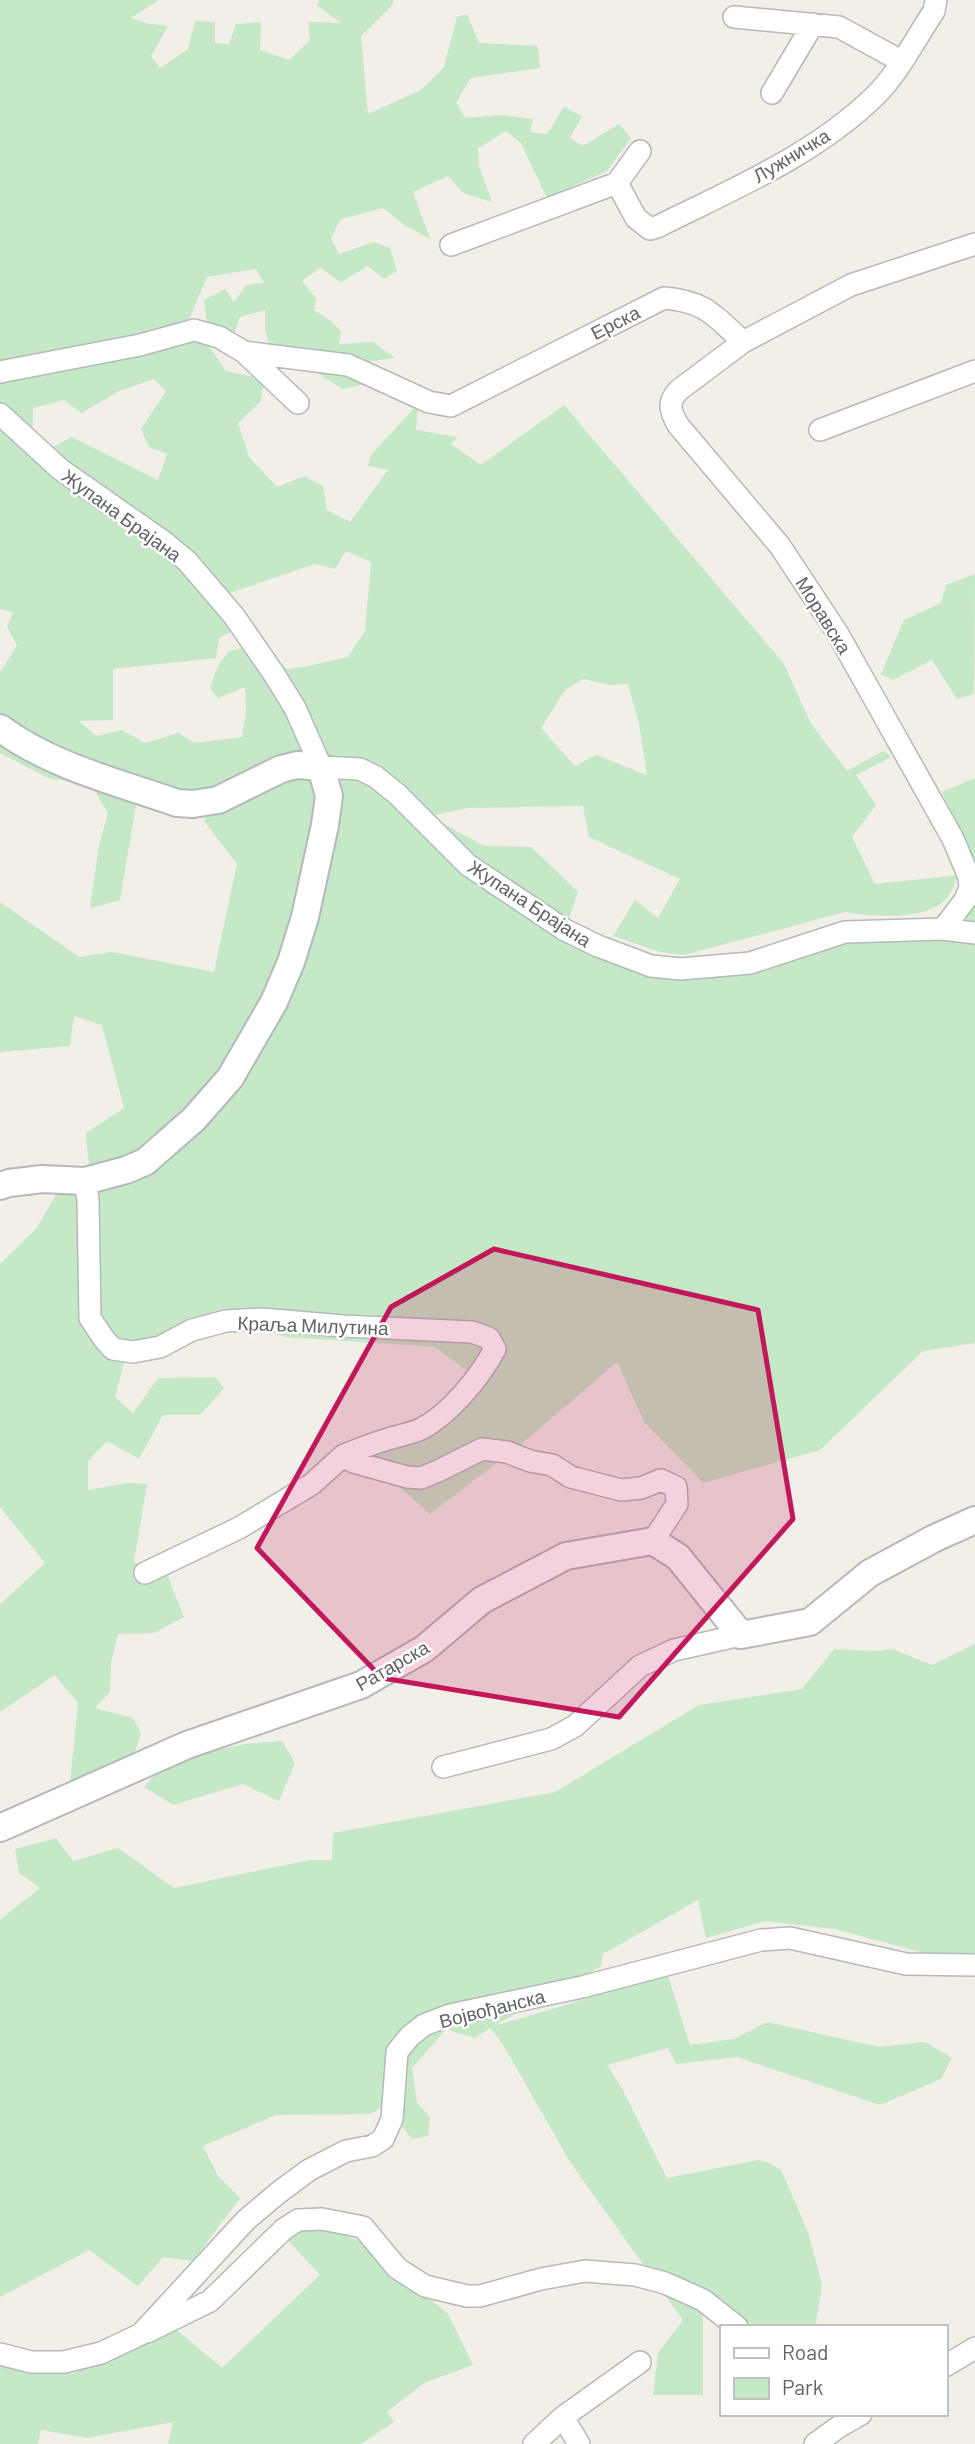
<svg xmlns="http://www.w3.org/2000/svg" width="975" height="2444" font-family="Barlow,sans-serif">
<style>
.green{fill:#c5e8c6;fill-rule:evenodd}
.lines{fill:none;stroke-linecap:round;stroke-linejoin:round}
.minor-casing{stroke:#b5b8bc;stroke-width:24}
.tertiary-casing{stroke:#b5b8bc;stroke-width:30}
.minor{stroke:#fff;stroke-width:21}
.tertiary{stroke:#fff;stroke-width:26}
.marked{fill:#c2185b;fill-opacity:0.2;stroke:#c2185b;stroke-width:5;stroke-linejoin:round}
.labels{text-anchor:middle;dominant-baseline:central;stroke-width:5;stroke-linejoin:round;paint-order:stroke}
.street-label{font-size:19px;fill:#5f6368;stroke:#fff}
</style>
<rect width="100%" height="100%" fill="#f1efe8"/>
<path class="green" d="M 0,0 L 159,0 L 131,18 L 150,24 L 168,26 L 151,56 L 160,68 L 188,49 L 195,21 L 215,22 L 215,43 L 229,44 L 236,24 L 261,22 L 260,50 L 289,60 L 310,40 L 308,22 L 341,23 L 317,5 L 319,0 L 393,0 L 393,4 L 361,36 L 368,114 L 421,90 L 444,67 L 457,17 L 467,14 L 479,43 L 538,46 L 540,68 L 471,78 L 456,102 L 465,118 L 500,115 L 533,119 L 530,132 L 547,134 L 564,107 L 582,116 L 570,138 L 583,146 L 619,124 L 631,138 L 607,171 L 547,198 L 521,143 L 506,131 L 478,148 L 479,166 L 492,202 L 463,193 L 448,176 L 413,192 L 430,239 L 406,226 L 383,208 L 341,219 L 331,238 L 339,254 L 374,242 L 390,248 L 397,271 L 384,279 L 368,266 L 341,282 L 320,268 L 302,281 L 316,298 L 314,310 L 332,322 L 341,331 L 339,344 L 373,342 L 395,358 L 365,362 L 370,383 L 343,389 L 317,373 L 274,364 L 265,330 L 265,310 L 240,317 L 233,337 L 207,323 L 204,300 L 225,289 L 234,302 L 246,285 L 264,283 L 256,269 L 207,277 L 190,317 L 179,326 L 205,340 L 226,371 L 264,379 L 261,401 L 238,423 L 249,457 L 277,487 L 304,476 L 323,486 L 327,510 L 350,522 L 388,470 L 368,466 L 371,455 L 418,404 L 416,430 L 458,437 L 451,444 L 481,465 L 564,405 L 784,664 L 811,724 L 847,771 L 883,751 L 891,757 L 856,775 L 876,805 L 852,837 L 875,884 L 959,875 C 955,882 952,893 946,899 C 925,921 873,917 845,912 L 684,955 L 660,952 L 613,936 L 635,900 L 658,918 L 680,879 L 589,837 L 583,806 L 468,808 L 429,816 L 484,846 L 531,847 L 578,892 L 563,936 L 669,979 L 748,969 L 856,938 L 933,930 L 975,875 L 975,1343 L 923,1351 L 820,1450 L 703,1483 L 644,1422 L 617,1362 L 524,1442 L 430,1514 L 369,1460 L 475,1377 L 435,1347 L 285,1337 L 225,1317 L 125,1358 L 115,1397 L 133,1413 L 158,1378 L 215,1377 L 224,1388 L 200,1415 L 163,1415 L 139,1459 L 107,1441 L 88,1461 L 88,1490 L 127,1483 L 147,1484 L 134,1562 L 167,1574 L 184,1617 L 154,1633 L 118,1634 L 111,1662 L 110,1692 L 95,1708 L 133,1718 L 141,1733 L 131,1764 L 70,1782 L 78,1703 L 55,1675 L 0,1712 L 0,1604 L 45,1563 L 0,1507 L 0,1264 L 36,1229 L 57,1193 L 91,1190 L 86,1133 L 124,1108 L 102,1025 L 74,1016 L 70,1046 L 0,1052 L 0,902 L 79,957 L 112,952 L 214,972 L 237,864 L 204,821 L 212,798 L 137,800 L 120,900 L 90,908 L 99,845 L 108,813 L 91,785 L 48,778 L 0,753 L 0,672 L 17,646 L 7,626 L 13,612 L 0,609 ZM 154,379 L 166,391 L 141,429 L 149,447 L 167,454 L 158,480 L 72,437 L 49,449 L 32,453 L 33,408 L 64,400 L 82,413 L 119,391 ZM 346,551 L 371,562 L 365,631 L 348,657 L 308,666 L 288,669 L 247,647 L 229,651 L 218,666 L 210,688 L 218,698 L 245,687 L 246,711 L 242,737 L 195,743 L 178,733 L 145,743 L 122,730 L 96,736 L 79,721 L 113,720 L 113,669 L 216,658 L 219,638 L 246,624 L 230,593 L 315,564 L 335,569 ZM 583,679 L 611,685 L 628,684 L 639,723 L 647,775 L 596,755 L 575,766 L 541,728 L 565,690 Z
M 975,574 L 974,694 L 957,699 L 932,660 L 893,680 L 881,674 L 904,620 L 941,603 L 946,585 Z
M 975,778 L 975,868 L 942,792 Z
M 975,1644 L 975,1957 L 946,1959 L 835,1929 L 765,1921 L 706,1938 L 698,1900 L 603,1954 L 601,1966 L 494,2026 L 576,2002 L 666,1970 L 690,2045 L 734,2039 L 767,2022 L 879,2047 L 925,2042 L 952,2058 L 941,2079 L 880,2105 L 737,2057 L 676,2064 L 668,2048 L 607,2065 L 620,2085 L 667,2178 L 758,2160 L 767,2162 L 781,2170 L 808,2232 L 822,2285 L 815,2327 L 744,2327 L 728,2306 L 703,2313 L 703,2395 L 653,2395 L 658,2353 L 683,2320 L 570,2162 L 502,2043 L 490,2028 L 475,2038 L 446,2029 L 412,2068 L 417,2103 L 430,2117 L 428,2136 L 412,2139 L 402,2126 L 401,2094 L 371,2114 L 276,2115 L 203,2146 L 218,2176 L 240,2198 L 193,2261 L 163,2257 L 138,2286 L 89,2250 L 0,2297 L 0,1920 L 40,1888 L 19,1873 L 15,1849 L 56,1838 L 73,1861 L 118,1848 L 174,1888 L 310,1860 L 332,1860 L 333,1833 L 555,1792 L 699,1705 L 802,1689 L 834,1649 L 876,1651 L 892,1649 L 932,1665 Z
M 282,1741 L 295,1763 L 279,1801 L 243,1784 L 173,1805 L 144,1787 L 159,1770 L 194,1755 L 245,1744 Z
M 318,2226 L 361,2241 L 448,2314 L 473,2365 L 424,2383 L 387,2412 L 394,2422 L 361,2444 L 168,2444 L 173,2422 L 87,2438 L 41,2430 L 38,2444 L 0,2444 L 0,2348 L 71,2374 L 177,2330 L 222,2368 L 320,2275 L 285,2237 Z"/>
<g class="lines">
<g class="minor-casing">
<path id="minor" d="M 734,17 L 839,27 L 901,61
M 772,93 L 813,24
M 617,183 L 640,151
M 451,245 L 617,183 L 636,218 L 650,229 L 657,227 C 733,189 815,155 876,95 C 899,72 916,38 934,11 L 936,0
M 743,342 L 679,390 C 667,402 670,411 678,425 L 780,546 L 838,634 L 953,839 L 969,877 L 970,888 L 965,900 L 943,929
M 244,352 L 348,365 L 429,402 L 451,406 L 664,298 C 705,301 715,316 743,342 L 851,285 L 975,244
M 0,372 L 140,345 L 194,330 L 219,337 L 244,352 L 298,403
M 0,414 L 60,469 L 164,542 L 187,561 L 234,616 L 274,674 L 295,708 L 321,767 L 360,769 L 376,777 L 397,794 L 468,865 L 565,930 L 598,946 L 651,966 L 681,969 L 750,963 L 845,932 L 943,929 L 975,933
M 820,430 L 975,371
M 85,1181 L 88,1200 L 90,1318 L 104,1339 L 113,1349 L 133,1352 L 160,1347 L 192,1330 L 226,1321 L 262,1319 L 343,1326 L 472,1332 L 489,1338 L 495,1349 C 480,1377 450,1414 421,1429 C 410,1434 397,1436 385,1440 C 371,1444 357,1450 344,1455 L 353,1462 L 407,1477 L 421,1478 L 438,1471 L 482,1449 L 507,1452 L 530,1461 L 552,1465 L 571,1477 L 621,1490 L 641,1488 L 661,1480 L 676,1487 L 677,1504 L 653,1541
M 145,1573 L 239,1528 L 312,1484 L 344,1455
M 443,1767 L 551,1739 L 575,1726 L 640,1666 L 674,1650 L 741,1635
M 147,2332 L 210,2301 L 284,2229 L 298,2220 L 322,2219 L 363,2227 L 397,2268 L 425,2286 L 467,2296 L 480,2296 L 541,2279 L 585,2271 L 635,2275 L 665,2283 L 703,2300 L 737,2327
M 0,2354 L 31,2362 L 64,2362 L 101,2353 L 141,2334 L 246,2220 L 278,2193 L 309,2170 L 346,2151 L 372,2146 L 383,2139 L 392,2119 L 397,2052 L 410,2036 L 424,2025 L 450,2015 L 582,1987 L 761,1940 L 790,1938 L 906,1964 L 975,1965
M 945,2366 L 975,2348
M 563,2417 L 579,2444
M 534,2444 L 563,2417 L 640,2362
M 815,2444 L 837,2428 L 861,2414"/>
</g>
<g class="tertiary-casing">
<path id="tertiary" d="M 0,728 C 51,766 117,782 177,803 L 193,804 L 218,800 L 281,769 L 297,765 L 321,767 L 329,796 L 325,825 L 305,917 L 291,962 L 274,1002 L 230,1078 L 194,1119 L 145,1162 L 126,1170 L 85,1181 L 42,1179 L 9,1183 L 0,1186
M 0,1828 L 187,1745 L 361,1685 L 424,1649 L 482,1600 L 566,1556 L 653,1541 L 678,1557 L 741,1635 L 810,1622 L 870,1573 L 935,1538 L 975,1520"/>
</g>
<use href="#minor" class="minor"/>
<use href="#tertiary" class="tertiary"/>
</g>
<path class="marked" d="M 494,1249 L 758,1310 L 793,1519 L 619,1717 L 382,1678 L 257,1548 L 391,1307 Z"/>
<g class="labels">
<g class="street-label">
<text transform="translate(791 155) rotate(-31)">Лужничка</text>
<text transform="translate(615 322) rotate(-27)">Ерска</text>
<text transform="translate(122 515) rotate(36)">Жупана Брајана</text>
<text transform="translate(824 615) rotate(58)">Моравска</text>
<text transform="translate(530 903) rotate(33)">Жупана Брајана</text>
<text transform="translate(313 1325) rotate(2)">Краља Милутина</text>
<text transform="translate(392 1665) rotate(-30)">Ратарска</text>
<text transform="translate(492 2008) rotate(-14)">Војвођанска</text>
</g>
</g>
<rect x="720" y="2325" width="228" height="91" fill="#ffffff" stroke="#bfc1c3" stroke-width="2"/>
<rect x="734" y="2348" width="35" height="10" fill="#ffffff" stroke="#bfc1c3" stroke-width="2"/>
<text x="782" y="2360" font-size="21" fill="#5f6368">Road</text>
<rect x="734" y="2378" width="35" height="21" fill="#c5e8c6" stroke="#bfc1c3" stroke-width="2"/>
<text x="782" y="2395" font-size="21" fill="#5f6368">Park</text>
</svg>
